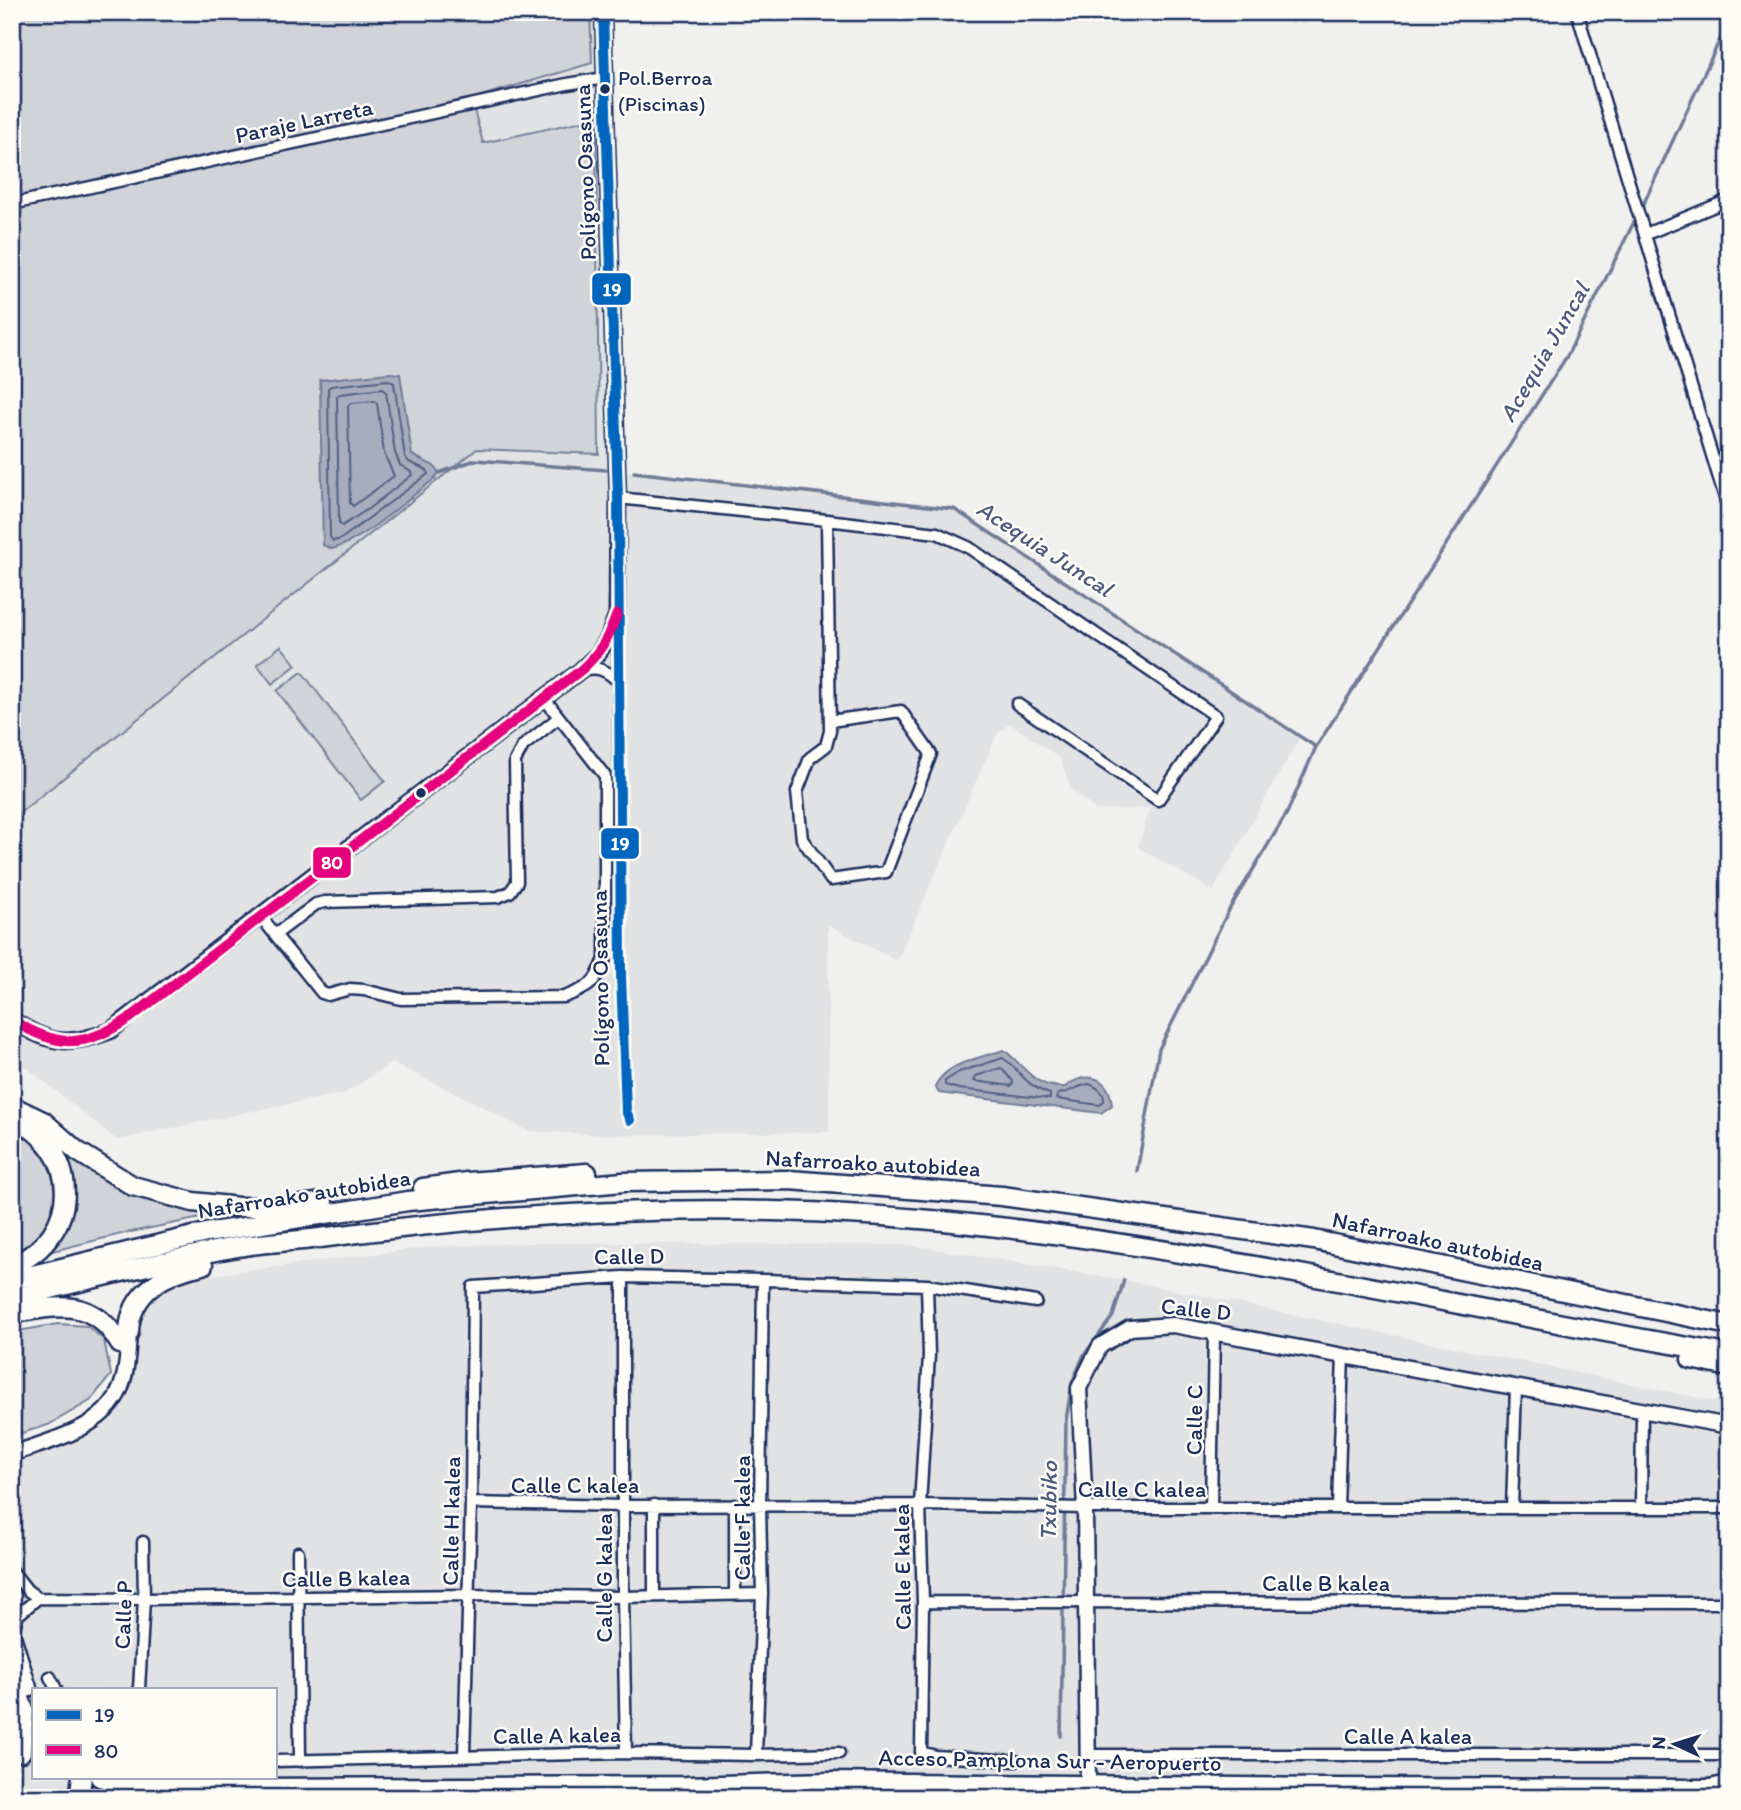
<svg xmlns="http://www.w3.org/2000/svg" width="1741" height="1810" font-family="Itim,sans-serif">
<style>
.built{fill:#e0e2e3;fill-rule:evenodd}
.green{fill:#d0d3d8;stroke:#76819b;stroke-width:2}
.water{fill:#a7adbd;stroke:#6f7b97;stroke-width:2}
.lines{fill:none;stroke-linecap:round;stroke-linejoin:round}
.shore{stroke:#536184;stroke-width:2}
.stream{stroke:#6f7b97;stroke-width:3.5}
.street-casing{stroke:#1b2f5e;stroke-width:15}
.secondary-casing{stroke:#1b2f5e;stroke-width:19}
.highway-casing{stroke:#1b2f5e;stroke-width:23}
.street{stroke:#fdfcf7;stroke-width:10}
.secondary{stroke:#fdfcf7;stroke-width:14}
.highway{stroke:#fdfcf7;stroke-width:18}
.bus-1-casing{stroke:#fdfcf7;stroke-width:16}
.bus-2-casing{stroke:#fdfcf7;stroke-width:16}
.bus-1{stroke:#0065bd;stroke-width:10}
.bus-2{stroke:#e5007d;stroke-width:10}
.bus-dot{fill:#1b2f5e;stroke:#fdfcf7;stroke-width:2.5}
.labels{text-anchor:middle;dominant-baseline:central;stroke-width:5;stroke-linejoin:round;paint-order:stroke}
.bus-label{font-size:21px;fill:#1b2f5e;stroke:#fdfcf7;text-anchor:start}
.street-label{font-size:23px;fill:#1b2f5e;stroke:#fdfcf7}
.water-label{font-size:24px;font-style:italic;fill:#4c5b7f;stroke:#fdfcf7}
.line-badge{stroke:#fdfcf7;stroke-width:2.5}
.badge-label{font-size:19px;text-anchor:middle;font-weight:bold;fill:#fff}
</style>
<rect width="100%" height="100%" fill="#f0f0ee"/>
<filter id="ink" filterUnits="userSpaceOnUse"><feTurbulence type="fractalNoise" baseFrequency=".0143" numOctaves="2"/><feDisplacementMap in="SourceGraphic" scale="14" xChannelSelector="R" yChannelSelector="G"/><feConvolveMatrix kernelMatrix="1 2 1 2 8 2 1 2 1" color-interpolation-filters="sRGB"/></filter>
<g filter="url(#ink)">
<path class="built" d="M 12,12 L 606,12 L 625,471 L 954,509 L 1299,739 L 1213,891 L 1138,847 L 1150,808 L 1096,810 L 1071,789 L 1060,758 L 1009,723 L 996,736 L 897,961 L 828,925 L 829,1132 L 608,1135 L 528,1131 L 474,1102 L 392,1063 L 343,1094 L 262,1109 L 117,1140 L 26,1067 L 12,1063 Z
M 524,1243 L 908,1245 L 1124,1280 L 1729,1404 L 1729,1798 L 12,1798 L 12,1464 L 78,1440 L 101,1427 L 117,1412 L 127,1397 L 133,1375 L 132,1343 L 142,1302 L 173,1280 L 437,1246 ZM 33,1689 L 275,1689 L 275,1777 L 33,1777 Z"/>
<path class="green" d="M 12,12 L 590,12 L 592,63 L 471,99 L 483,143 L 596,118 L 599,454 L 477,449 L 12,819 Z
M 281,646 L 296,665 L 272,684 L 257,664 Z
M 302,672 L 385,781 L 361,800 L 277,691 Z
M 12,1127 C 20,1131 30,1135 36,1141 C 60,1166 61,1209 39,1236 C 33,1244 21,1250 12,1255 Z
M 65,1153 L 80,1161 L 226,1213 L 121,1234 L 49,1252 L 59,1237 L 71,1180 Z
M 58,1324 L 87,1326 L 104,1340 L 111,1375 L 90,1401 L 48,1425 L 12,1436 L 12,1332 Z"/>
<path class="water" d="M 389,373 L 400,374 L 412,455 L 434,466 L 439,473 L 433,480 C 406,500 363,541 332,549 L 323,545 L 320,380 Z
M 1004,1050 C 1026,1067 1033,1088 1065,1087 C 1087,1070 1109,1076 1112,1105 L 1101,1113 L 939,1093 L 935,1086 C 947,1062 981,1058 1004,1050 Z"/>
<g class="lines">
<path class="shore" d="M 388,380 L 394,383 L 405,457 L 409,462 L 427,470 L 428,474 L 341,539 L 333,541 L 330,537 L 328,388 L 331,386 Z
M 382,389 L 386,392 L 395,453 L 400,465 L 411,472 L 412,475 L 368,509 L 342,526 L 339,523 L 337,396 L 340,394 Z
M 374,401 L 377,403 L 384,453 L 394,476 L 353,506 L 350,503 L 348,406 L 351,403 Z
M 1003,1058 C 1023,1072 1023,1085 1050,1094 L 1050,1099 L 959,1089 L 945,1085 L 945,1081 L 959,1072 Z
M 1001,1068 L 1013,1081 L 1012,1086 L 974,1081 L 976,1076 Z
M 1089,1084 C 1097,1087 1104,1091 1104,1101 L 1100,1105 L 1056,1099 L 1058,1094 C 1069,1093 1077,1086 1089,1084 Z"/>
<path class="stream" d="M 1642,207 L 1729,20
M 634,472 L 954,509 L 1316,747
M 439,473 L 475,460 L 606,470
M 1137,1171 L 1159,1049 L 1230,908 L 1287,813 L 1316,747 L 1567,356 L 1636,218
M 1061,1736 L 1066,1420 L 1072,1383 L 1084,1355 L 1113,1316 L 1124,1280"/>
<g class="street-casing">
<path id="street" d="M 1577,12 L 1729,511
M 12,204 L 567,84 L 605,78
M 1646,234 L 1729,200
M 618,498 L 827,520
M 618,621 L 621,975 L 626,1111 L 630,1120
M 582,670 C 599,666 606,670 619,682
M 830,721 L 901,711 L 931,754 L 886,872 L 831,880 L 802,839 L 797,792 L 810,758 L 826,746 L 830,731 L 827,520 L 937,533 L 968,547 L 1216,716 L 1158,800 L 1017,704
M 261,917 L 322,993 L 328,995 L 350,989 L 364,990 L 401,999 L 564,997 C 589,988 595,984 605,959 L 605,776 L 544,698
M 276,934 L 316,904 L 325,902 L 498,897 L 510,892 L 517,882 L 515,761 L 523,746 L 558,718
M 623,1277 L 623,1597 L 626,1753
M 927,1285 L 929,1355 L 920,1505 L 923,1602 L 921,1752 L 935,1756 L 1016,1761
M 471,1503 L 623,1506 L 920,1505 L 1085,1508 L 1729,1508
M 654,1505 L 654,1595
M 1211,1508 L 1214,1332
M 1338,1508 L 1343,1355
M 1512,1508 L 1516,1387
M 1641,1508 L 1642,1410
M 298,1552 L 300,1761
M 12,1571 L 27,1590 L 38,1598 L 18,1615 L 12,1632
M 735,1594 L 735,1505
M 38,1598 L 144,1599 L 468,1595 L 623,1597 L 762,1594
M 923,1602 L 1729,1603
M 50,1677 L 56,1689
M 139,1689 L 144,1599 L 143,1542
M 756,1755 L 762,1594 L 760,1506 L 763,1280
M 1088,1755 L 1729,1755
M 464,1756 L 471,1503 L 473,1287 L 623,1277 L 763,1280 L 927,1285 L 1036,1302
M 275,1761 L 626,1753 L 756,1755 L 839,1753"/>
</g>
<g class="secondary-casing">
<path id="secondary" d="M 12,1020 C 50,1044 67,1047 110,1031 L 581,670 L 598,654 L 608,638 L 617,614 L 618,498 L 603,12
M 12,1454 C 52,1440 110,1428 123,1381 C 128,1365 128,1348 129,1332
M 1088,1784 L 1085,1508 L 1079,1388 L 1100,1346 L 1130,1328 L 1173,1325 L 1729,1426"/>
</g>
<g class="highway-casing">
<path id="highway" d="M 12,1106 L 43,1121 L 77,1151 L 133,1186 L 193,1202 L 238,1207 L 288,1207 L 323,1202
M 12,1118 C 82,1148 83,1235 12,1266
M 423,1188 L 467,1182 L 587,1173
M 12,1280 L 206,1233 L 408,1201 L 623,1182 L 789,1180 L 1002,1196 L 1314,1240 L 1729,1325
M 12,1299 C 60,1286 108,1275 156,1264 C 187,1257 219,1249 250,1245 C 273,1242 297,1241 320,1238 C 544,1207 773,1200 998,1227 C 1244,1256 1485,1313 1729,1354
M 12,1314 C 58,1305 93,1297 120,1344
M 129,1332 C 130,1291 167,1272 203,1265
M 1691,1359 L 1729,1367
M 12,1639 L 27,1688
M 12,1676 L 24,1710 L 21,1752
M 100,1777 L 122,1783 L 238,1788 L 686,1786 L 829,1782 L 1323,1788 L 1710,1789 L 1724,1786 L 1729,1783
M 79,1798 L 82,1777
M 138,1798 L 187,1796
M 684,1798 L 748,1798"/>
</g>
<use href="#street" class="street"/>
<use href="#secondary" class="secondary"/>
<use href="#highway" class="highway"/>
<g class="bus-1-casing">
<path id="bus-1" d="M 603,12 L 618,498 L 621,975 L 626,1111 L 630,1120"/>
</g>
<g class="bus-2-casing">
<path id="bus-2" d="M 12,1020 C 59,1049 84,1048 130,1018 L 581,670 C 600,653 609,637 617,614"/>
</g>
<use href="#bus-1" class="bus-1"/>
<use href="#bus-2" class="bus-2"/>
</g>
</g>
<g class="bus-dot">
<circle cx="605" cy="89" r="6"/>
<circle cx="421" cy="793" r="6"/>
</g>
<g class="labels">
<g class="bus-label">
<text x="618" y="77">Pol.Berroa<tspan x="618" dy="26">(Piscinas)</tspan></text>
</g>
<g class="street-label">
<text transform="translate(304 121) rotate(-12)">Paraje Larreta</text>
<text transform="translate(585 172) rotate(-92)">Polígono Osasuna</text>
<text transform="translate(600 978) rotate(-91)">Polígono Osasuna</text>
<text transform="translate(873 1163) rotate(3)">Nafarroako autobidea</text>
<text transform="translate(304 1194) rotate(-9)">Nafarroako autobidea</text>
<text transform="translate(1438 1241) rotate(12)">Nafarroako autobidea</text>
<text transform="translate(629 1256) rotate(-1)">Calle D</text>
<text transform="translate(1196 1309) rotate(6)">Calle D</text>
<text transform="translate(1194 1420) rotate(-89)">Calle C</text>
<text x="575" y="1485">Calle C kalea</text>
<text x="1142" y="1489">Calle C kalea</text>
<text transform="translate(742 1518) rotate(-90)">Calle F kalea</text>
<text transform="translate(451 1521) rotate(-89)">Calle H kalea</text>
<text transform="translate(902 1567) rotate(-91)">Calle E kalea</text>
<text transform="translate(346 1578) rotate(-1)">Calle B kalea</text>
<text transform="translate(604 1578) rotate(-90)">Calle G kalea</text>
<text x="1326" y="1583">Calle B kalea</text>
<text transform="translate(123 1615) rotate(-88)">Calle P</text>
<text transform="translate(557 1735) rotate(-1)">Calle A kalea</text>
<text x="1408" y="1736">Calle A kalea</text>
<text transform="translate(1050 1760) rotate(1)">Acceso Pamplona Sur - Aeropuerto</text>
</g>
<g class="water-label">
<text transform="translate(1544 352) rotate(-60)">Acequia Juncal</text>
<text transform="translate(1045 548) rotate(33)">Acequia Juncal</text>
<text transform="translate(1048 1501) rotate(-89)">Txubiko</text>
</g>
</g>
<g class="line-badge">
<rect x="591" y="272" width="41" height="34" rx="7" fill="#0065bd"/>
<rect x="600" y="827" width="40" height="33" rx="7" fill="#0065bd"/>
<rect x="312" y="846" width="40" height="33" rx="7" fill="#e5007d"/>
</g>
<g class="badge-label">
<text x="612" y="296">19</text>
<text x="620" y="850">19</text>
<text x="332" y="869">80</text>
</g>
<rect width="1741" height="1810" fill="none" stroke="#fdfcf7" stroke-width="42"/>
<rect x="21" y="21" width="1699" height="1768" fill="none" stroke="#1b2f5e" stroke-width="2.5" filter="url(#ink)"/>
<rect x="32" y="1688" width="245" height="91" fill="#fdfcf7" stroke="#a3aaba" stroke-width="2"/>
<rect x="46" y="1710" width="35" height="10" fill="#0065bd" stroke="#a3aaba" stroke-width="2"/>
<text x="94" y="1722" font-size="21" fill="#1b2f5e">19</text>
<rect x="46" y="1745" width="35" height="10" fill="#e5007d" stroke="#a3aaba" stroke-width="2"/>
<text x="94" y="1758" font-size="21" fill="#1b2f5e">80</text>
<g transform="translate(1675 1744) rotate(274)" stroke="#fdfcf7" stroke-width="5" paint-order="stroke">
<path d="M0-5L12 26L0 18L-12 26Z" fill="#1b2f5e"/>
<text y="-10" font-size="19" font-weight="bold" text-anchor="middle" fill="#1b2f5e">N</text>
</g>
</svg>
